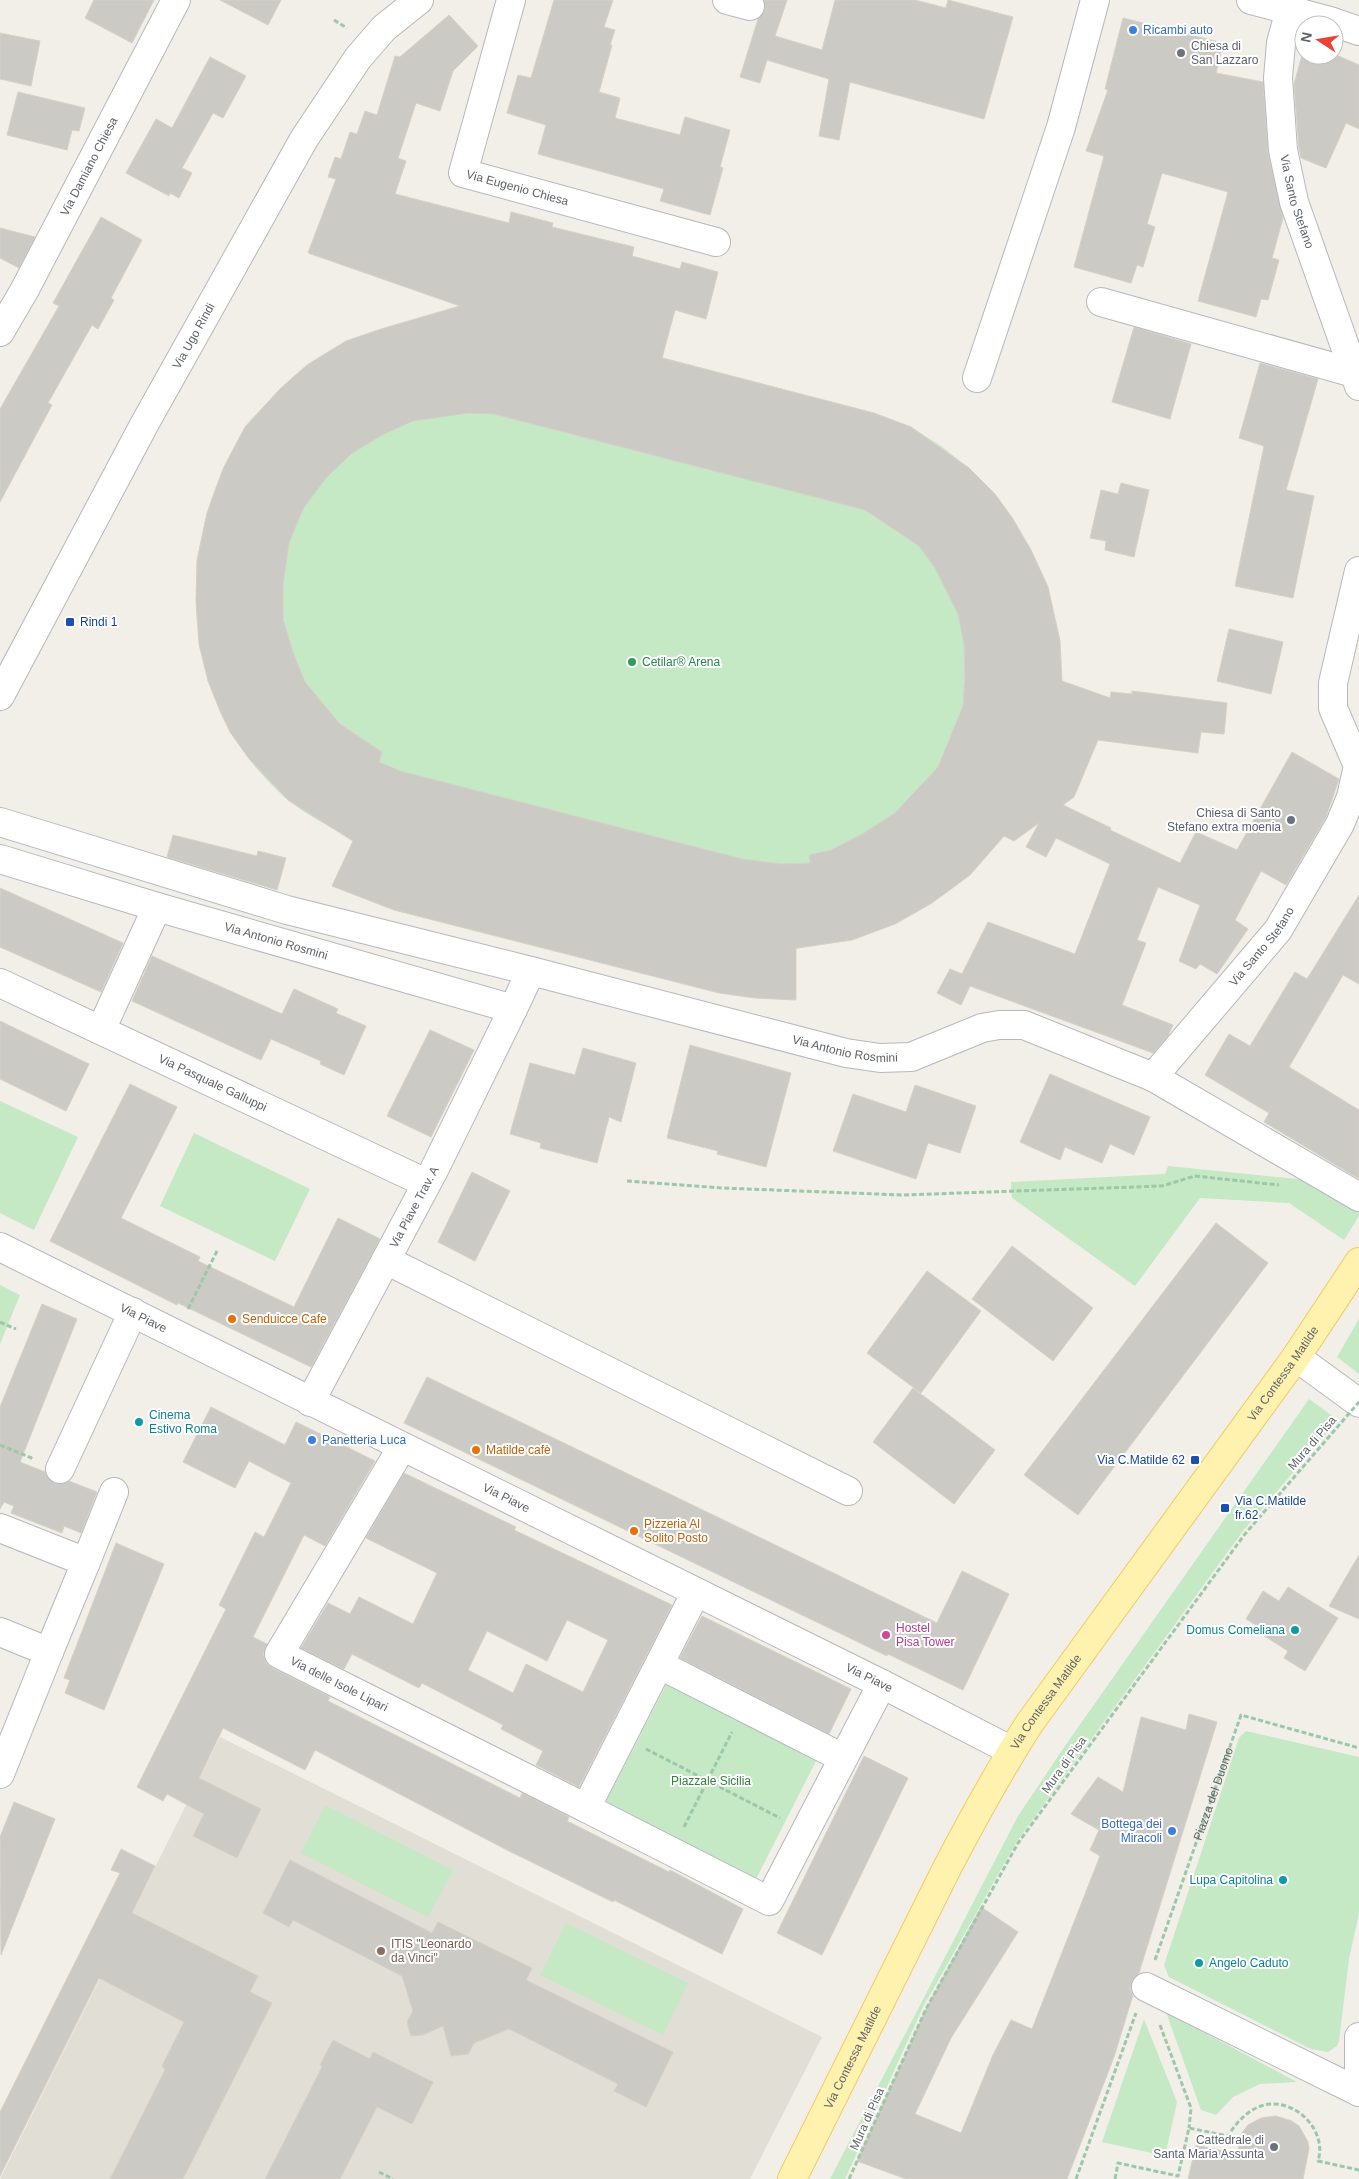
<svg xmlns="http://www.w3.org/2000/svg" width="1359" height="2179" font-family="Helvetica,sans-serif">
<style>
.education{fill:#e1ded6}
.green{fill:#c5e8c5}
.building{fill:#cccac5;stroke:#d6d1c6;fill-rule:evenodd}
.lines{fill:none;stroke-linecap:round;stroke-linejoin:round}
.minor-casing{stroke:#b5b8bc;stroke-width:30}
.major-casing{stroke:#f2c960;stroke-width:30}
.path{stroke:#9cc7a9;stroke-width:3;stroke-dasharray:5 2.5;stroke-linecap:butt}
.minor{stroke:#fff;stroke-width:28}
.major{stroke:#fff2af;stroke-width:28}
.path-bridge{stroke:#9cc7a9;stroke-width:3;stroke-dasharray:5 2.5;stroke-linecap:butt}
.shop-dot{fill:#3f7fe0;stroke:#fff;stroke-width:2}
.worship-dot{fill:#6b7280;stroke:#fff;stroke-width:2}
.transit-dot{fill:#1a4fb4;stroke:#fff;stroke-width:2}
.leisure-dot{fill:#2e9e5b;stroke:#fff;stroke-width:2}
.food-dot{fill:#e8710a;stroke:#fff;stroke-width:2}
.culture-dot{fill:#0f9aa8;stroke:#fff;stroke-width:2}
.hotel-dot{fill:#d1479c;stroke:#fff;stroke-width:2}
.education-dot{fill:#8d6e63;stroke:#fff;stroke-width:2}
.labels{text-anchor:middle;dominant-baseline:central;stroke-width:4;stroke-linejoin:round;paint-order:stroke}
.shop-label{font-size:12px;fill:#366cbe;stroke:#fff;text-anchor:start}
.worship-label{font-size:12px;fill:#5b616d;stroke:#fff;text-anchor:end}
.street-label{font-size:12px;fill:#5f6368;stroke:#fff}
.transit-label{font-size:12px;fill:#164399;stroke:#fff;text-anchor:start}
.leisure-label{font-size:12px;fill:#27864d;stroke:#fff;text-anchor:start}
.food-label{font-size:12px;fill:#c56008;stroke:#fff;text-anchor:start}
.culture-label{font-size:12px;fill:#0d838f;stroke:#fff;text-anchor:start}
.hotel-label{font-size:12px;fill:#b23c85;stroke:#fff;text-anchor:start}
.park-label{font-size:12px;fill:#348238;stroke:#fff}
.education-label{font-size:12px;fill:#785e54;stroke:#fff;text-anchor:start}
</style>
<rect width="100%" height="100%" fill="#f1efe8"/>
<path class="education" d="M 220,1737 L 822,2037 L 750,2179 L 0,2179 Z"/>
<path class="green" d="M 457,313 L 505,316 L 874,413 L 911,427 L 941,446 L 969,468 L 995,494 L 1013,519 L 1031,550 L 1048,587 L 1060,641 L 1062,690 L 1016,822 L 970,875 L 932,903 L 895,924 L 852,940 L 796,949 L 796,1000 L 755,998 L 719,993 L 394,910 L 332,886 L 353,841 C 332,827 307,816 288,800 C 275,789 260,773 249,759 C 176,664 182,527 245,428 C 250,419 260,411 267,403 C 280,389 293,375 309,364 C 357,332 401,321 457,313 Z
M 0,1101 L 78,1137 L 34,1230 L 0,1213 Z
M 194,1133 L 310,1189 L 275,1261 L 160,1206 Z
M 1168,1166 L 1308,1180 L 1359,1210 L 1359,1216 L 1344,1240 L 1289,1203 L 1200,1198 L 1135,1286 L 1012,1198 L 1011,1182 L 1165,1174 Z
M 0,1285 L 20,1295 L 0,1344 Z
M 1359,1319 L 1359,1374 L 1337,1357 Z
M 1309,1399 L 1338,1420 L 1243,1531 L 1017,1841 L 923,2007 L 845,2179 L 830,2179 L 1018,1816 L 1067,1743 Z
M 667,1683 L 816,1761 L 756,1879 L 606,1802 Z
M 1246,1731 L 1359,1757 L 1359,1913 L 1349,1959 L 1339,2041 L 1337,2046 L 1328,2052 L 1311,2049 L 1169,1977 L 1164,1965 L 1239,1738 Z
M 325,1805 L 453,1870 L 428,1917 L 301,1853 Z
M 566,1923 L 688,1983 L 663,2035 L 540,1975 Z
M 1166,2012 L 1297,2082 L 1260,2084 L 1233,2097 L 1216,2115 L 1201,2110 Z
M 1144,2019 L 1177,2102 L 1165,2156 L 1102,2142 Z"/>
<path class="building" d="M 94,0 L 154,0 L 132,43 L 85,18 Z
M 220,0 L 281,0 L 268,25 Z
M 554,0 L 613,0 L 604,27 L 615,30 L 610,45 L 612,45 L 599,92 L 620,98 L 615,118 L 680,135 L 685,117 L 730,130 L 720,167 L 723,168 L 710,215 L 660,201 L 664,189 L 538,154 L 546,125 L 507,113 L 518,75 L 531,78 Z
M 764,0 L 787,0 L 775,36 L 822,50 L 835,0 L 915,0 L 946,8 L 948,0 L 1013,17 L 984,119 L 850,82 L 839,140 L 819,136 L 829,79 L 767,60 L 760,83 L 740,77 L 758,19 L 765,10 Z
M 449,15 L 478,46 L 453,71 L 440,111 L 416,103 L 398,158 L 406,161 L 395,194 L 509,223 L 511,212 L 553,223 L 552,227 L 634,247 L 632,256 L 680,269 L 682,262 L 718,272 L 706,319 L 675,310 L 662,358 L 874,413 L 911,427 L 969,468 L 995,494 L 1013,519 L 1031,550 L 1048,587 L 1060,641 L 1062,681 L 1110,698 L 1111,692 L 1132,694 L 1132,691 L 1227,703 L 1224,734 L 1201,732 L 1198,753 L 1098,740 L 1074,797 L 1063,805 L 1111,828 L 1110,830 L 1180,863 L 1196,832 L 1237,850 L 1292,752 L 1339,779 L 1326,817 L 1286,885 L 1261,871 L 1235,920 L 1248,929 L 1217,974 L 1200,964 L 1196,969 L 1179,961 L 1200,905 L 1158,887 L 1137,940 L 1146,943 L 1122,1005 L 1173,1025 L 1168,1036 L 1153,1053 L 970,986 L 961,1005 L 937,993 L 950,969 L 962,974 L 988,922 L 1075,954 L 1110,864 L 1056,838 L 1046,857 L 1026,847 L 1039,823 L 1014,841 L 1004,836 L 970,875 L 932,903 L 895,924 L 852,940 L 796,948 L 796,1000 L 755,998 L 719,993 L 394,910 L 332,886 L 353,841 L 288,800 L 250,760 L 230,732 L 220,711 L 208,681 L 199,644 L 196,601 L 197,560 L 207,513 L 223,469 L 245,427 L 280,389 L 307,365 L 346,341 L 381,329 L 460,306 L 308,253 L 336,179 L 328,177 L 335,157 L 341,159 L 350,132 L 357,134 L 365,111 L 377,115 L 395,56 L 400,57 ZM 468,413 L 494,414 L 865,510 L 919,546 L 935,568 L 958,614 L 964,644 L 965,675 L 963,706 L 938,767 L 895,813 L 864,833 L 831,850 L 809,855 L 810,863 L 782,864 L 742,859 L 400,771 L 379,762 L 382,752 L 340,724 L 305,682 L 293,652 L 283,619 L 283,585 L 289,543 L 303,509 L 326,478 L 351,454 L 382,435 L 413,421 Z
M 1123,18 L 1223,43 L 1216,73 L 1263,82 L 1268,153 L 1283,218 L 1272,258 L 1279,260 L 1268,300 L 1261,299 L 1256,317 L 1198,301 L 1228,192 L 1162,173 L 1147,224 L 1155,227 L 1143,267 L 1137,265 L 1131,283 L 1074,267 L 1104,156 L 1086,151 L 1108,90 L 1105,89 Z
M 0,33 L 40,41 L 31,86 L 0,79 Z
M 1304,48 L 1304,55 L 1334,54 L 1359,65 L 1359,129 L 1346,123 L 1326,168 L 1301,158 L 1299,148 L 1294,84 Z
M 210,57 L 246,76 L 223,118 L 213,113 L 182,168 L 192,173 L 179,198 L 170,193 L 169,196 L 126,173 L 156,119 L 172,128 Z
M 18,92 L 85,108 L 79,131 L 72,130 L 67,150 L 7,135 Z
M 101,217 L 142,240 L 111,298 L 114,300 L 98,329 L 92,325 L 48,403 L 52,405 L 0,502 L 0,409 L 59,306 L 53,303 Z
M 0,228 L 35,237 L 19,268 L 0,258 Z
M 1134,327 L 1191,344 L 1170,419 L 1112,402 Z
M 1260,363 L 1318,379 L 1286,490 L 1314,496 L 1293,598 L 1235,586 L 1264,446 L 1239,438 Z
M 1121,483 L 1149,490 L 1134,557 L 1105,550 L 1106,541 L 1090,538 L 1101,490 L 1118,494 Z
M 1229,629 L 1283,642 L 1271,694 L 1217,681 Z
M 173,835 L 257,856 L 258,851 L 286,858 L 277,890 L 167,857 Z
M 0,888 L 123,943 L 101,992 L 0,947 Z
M 1359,895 L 1359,984 L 1343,975 L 1289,1067 L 1359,1110 L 1359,1179 L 1264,1122 L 1269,1113 L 1205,1075 L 1229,1034 L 1250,1046 L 1295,972 L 1307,979 Z
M 152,956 L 282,1014 L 294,989 L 338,1009 L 336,1013 L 366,1026 L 344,1075 L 320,1064 L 321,1061 L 271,1039 L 261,1060 L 132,1001 Z
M 0,1021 L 89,1064 L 66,1111 L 0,1079 Z
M 430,1030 L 474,1050 L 431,1137 L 387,1116 Z
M 690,1045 L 791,1073 L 766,1167 L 717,1154 L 718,1151 L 667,1138 Z
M 583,1048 L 636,1063 L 621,1122 L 609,1117 L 597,1163 L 540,1148 L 541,1143 L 510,1134 L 530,1063 L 575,1075 Z
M 1050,1074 L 1150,1117 L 1134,1155 L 1110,1144 L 1102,1163 L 1065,1147 L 1060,1160 L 1020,1142 Z
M 130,1084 L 177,1107 L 121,1218 L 200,1257 L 198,1261 L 294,1307 L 338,1218 L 380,1239 L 311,1367 L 178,1303 L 177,1305 L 50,1241 Z
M 915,1085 L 976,1106 L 960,1153 L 928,1143 L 916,1179 L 833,1151 L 853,1094 L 906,1112 Z
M 472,1172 L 510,1191 L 475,1261 L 438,1242 Z
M 1216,1223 L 1268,1263 L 1078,1515 L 1024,1475 Z
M 1012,1246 L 1093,1308 L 1053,1361 L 972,1299 Z
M 927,1271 L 981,1311 L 921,1393 L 867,1353 Z
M 42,1304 L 77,1319 L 20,1462 L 45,1472 L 48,1478 L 54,1483 L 62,1484 L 69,1481 L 97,1492 L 81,1533 L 64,1526 L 62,1533 L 11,1513 L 14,1506 L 4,1502 L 0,1509 L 0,1407 Z
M 427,1377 L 937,1623 L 962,1571 L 1009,1594 L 963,1690 L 888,1654 L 887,1656 L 404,1423 Z
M 913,1388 L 995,1450 L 954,1504 L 873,1442 Z
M 211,1407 L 285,1445 L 296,1422 L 375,1461 L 325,1546 L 304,1535 L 253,1637 L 267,1644 L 263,1654 L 266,1663 L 272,1668 L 330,1697 L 328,1701 L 520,1798 L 522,1793 L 569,1817 L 567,1821 L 669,1872 L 670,1870 L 743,1909 L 722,1954 L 614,1900 L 613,1902 L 507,1850 L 315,1750 L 305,1770 L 223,1728 L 199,1778 L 261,1809 L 237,1858 L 193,1836 L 204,1814 L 167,1794 L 163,1801 L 137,1787 L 226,1609 L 219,1605 L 255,1532 L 264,1537 L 291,1483 L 249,1461 L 235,1488 L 183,1462 Z
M 404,1473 L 516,1527 L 514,1530 L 672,1605 L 579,1787 L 536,1765 L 543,1751 L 501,1729 L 503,1725 L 422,1683 L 419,1688 L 352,1654 L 344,1669 L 301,1648 L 328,1603 L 350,1614 L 359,1597 L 413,1624 L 437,1573 L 366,1538 ZM 567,1620 L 608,1640 L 583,1692 L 526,1664 L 513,1693 L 468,1670 L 487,1631 L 547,1661 Z
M 116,1543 L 164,1564 L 104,1710 L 65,1693 L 70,1680 L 64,1678 Z
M 1359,1555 L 1359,1619 L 1329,1606 Z
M 1288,1587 L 1338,1618 L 1305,1671 L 1284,1658 L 1288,1651 L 1258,1632 L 1261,1628 L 1246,1619 L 1263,1591 L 1279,1601 Z
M 702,1616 L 851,1689 L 829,1734 L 680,1658 Z
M 1189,1714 L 1217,1722 L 1139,1973 L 1132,1981 L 1130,1988 L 1133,1995 L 1114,2057 L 1067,2179 L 906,2179 L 857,2161 L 926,2009 L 981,1907 L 1018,1932 L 951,2038 L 915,2114 L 961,2133 L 993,2055 L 1011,2020 L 1032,2029 L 1100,1856 L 1090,1850 L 1099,1830 L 1071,1814 L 1098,1777 L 1123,1792 L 1141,1717 L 1186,1730 Z
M 864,1756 L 908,1778 L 822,1955 L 777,1933 Z
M 14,1802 L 55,1819 L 1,1955 L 0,1837 Z
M 121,1849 L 155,1866 L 132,1913 L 258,1976 L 250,1992 L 272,2003 L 183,2179 L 110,2179 L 165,2070 L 162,2066 L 184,2022 L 99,1978 L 0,2176 L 0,2112 L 120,1873 L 111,1870 Z
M 290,1860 L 432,1933 L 438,1922 L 532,1968 L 526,1980 L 673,2052 L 646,2107 L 614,2091 L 618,2084 L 509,2029 L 474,2043 L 468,2054 L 451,2056 L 443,2026 L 423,2035 L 411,2036 L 407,2022 L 413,2011 L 402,1976 L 293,1920 L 289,1927 L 263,1913 Z
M 333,2040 L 370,2059 L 373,2052 L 433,2082 L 412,2124 L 377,2107 L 340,2179 L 265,2179 L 322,2067 L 320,2065 Z
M 1276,2116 L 1292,2121 L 1299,2126 L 1308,2142 L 1309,2149 L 1303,2179 L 1188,2179 L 1196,2145 L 1237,2154 L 1241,2134 L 1248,2125 L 1261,2118 Z"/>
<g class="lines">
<g class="minor-casing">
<g id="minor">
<path id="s2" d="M 511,0 L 463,173 L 716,242"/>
<path d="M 727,0 L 750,6"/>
<path d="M 1251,0 L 1330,21 L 1359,31"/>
<path id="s3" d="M 1290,10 L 1281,43 L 1278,78 L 1283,150 L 1294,202 L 1359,386"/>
<path d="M 1101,302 L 1354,373"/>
<path id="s4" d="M 0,332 L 24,291 L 176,0"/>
<path d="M 977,378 L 1061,127 L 1095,0"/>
<path id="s5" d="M 0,696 L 145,423 L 304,139 L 358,58 L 384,28 L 419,0"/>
<path d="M 0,822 L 287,910 L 531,971 L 513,1009 L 157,907 L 0,859"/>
<path id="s6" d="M 531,971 L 846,1053 L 880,1058 L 911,1057 L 982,1028 L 999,1025 L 1024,1025 L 1153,1077 L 1359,1197"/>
<path id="s7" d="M 0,983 L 426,1183"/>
<path d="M 101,1030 L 157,907"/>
<path id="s8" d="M 1153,1077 L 1278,930 L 1340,824 L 1351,797 L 1358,766 L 1333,708 L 1333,683 L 1359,571"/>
<path id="s9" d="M 0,1247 L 882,1684 L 1012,1751"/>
<path d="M 386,1260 L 848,1491"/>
<path d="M 1296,1357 L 1359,1403"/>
<path id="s10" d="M 310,1402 L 434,1170 L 513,1009"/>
<path id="s11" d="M 402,1447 L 279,1654 L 586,1808"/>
<path d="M 60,1469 L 133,1312"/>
<path d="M 0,1528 L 86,1562 L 49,1652 L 0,1632"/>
<path d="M 86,1562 L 114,1492"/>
<path d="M 696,1592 L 586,1808 L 769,1901 L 882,1684"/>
<path d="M 660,1665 L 843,1758"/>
<path d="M 0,1774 L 49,1652"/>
<path d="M 1146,1987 L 1359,2092"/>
<path d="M 1359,2092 L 1359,2037"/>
</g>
</g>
<g class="major-casing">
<g id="major">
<path id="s12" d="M 792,2179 L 946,1870 C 972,1820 999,1771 1029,1724 L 1296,1357 L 1359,1262"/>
</g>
</g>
<g class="path">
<path d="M 334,20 L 347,28"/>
<path d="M 627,1181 L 722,1188 L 902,1195 L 1162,1186 L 1195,1176 L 1279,1185"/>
<path d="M 188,1309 L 217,1251"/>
<path d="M 0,1322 L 16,1329"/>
<path d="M 0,1445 L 34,1459"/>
<path d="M 646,1749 L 780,1818"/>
<path d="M 684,1827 L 732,1732"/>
<path id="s1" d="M 1155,1960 L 1241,1715 L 1359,1748"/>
<path d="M 1160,2025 L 1191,2108 L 1189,2128"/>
<path d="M 379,2172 L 393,2179"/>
<path d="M 1076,2179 L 1136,2013"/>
<path d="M 1115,2179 L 1118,2163 L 1178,2176 L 1189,2128 L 1228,2136 C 1237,2121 1251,2106 1270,2104 C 1300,2102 1327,2133 1318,2161 L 1359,2170"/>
</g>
<use href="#minor" class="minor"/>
<use href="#major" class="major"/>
<path class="path-bridge" d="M 849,2179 L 926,2009 L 1018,1843 L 1245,1534 L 1359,1402"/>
</g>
<g class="shop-dot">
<circle cx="1133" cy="30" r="5"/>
<circle cx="312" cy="1440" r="5"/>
<circle cx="1172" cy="1831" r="5"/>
</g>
<g class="worship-dot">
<circle cx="1181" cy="53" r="5"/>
<circle cx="1291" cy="820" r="5"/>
<circle cx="1274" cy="2147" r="5"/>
</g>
<g class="transit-dot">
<rect x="65" y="617" width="10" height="10" rx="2.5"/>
<rect x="1190" y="1455" width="10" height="10" rx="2.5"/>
<rect x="1220" y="1503" width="10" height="10" rx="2.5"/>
</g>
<circle class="leisure-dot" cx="632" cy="662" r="5"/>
<g class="food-dot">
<circle cx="232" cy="1319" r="5"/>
<circle cx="476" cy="1450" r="5"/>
<circle cx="634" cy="1531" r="5"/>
</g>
<g class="culture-dot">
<circle cx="139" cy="1422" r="5"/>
<circle cx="1295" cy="1630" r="5"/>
<circle cx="1283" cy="1880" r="5"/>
<circle cx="1199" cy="1963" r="5"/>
</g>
<circle class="hotel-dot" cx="886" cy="1635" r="5"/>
<circle class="education-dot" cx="381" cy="1951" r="5"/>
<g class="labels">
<g class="shop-label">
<text x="1143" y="30">Ricambi auto</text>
<text x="322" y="1440">Panetteria Luca</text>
<text x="1162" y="1824" text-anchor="end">Bottega dei<tspan x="1162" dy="14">Miracoli</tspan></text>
</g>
<g class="worship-label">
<text x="1191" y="46" text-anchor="start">Chiesa di<tspan x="1191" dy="14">San Lazzaro</tspan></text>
<text x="1281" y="813">Chiesa di Santo<tspan x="1281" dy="14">Stefano extra moenia</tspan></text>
<text x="1264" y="2140">Cattedrale di<tspan x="1264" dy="14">Santa Maria Assunta</tspan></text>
</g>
<g class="street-label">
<text stroke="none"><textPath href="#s4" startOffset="188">Via Damiano Chiesa</textPath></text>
<text stroke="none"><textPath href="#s2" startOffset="236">Via Eugenio Chiesa</textPath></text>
<text stroke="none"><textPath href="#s3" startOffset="195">Via Santo Stefano</textPath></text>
<text stroke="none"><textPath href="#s5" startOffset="409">Via Ugo Rindi</textPath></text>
<text transform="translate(276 941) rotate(16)">Via Antonio Rosmini</text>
<text stroke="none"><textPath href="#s8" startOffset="170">Via Santo Stefano</textPath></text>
<text stroke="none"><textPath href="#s6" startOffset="324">Via Antonio Rosmini</textPath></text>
<text stroke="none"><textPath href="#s7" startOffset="235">Via Pasquale Galluppi</textPath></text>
<text stroke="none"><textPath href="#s10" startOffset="221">Via Piave Trav. A</textPath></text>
<text stroke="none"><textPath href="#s9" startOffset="160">Via Piave</textPath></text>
<text stroke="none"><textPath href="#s12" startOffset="946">Via Contessa Matilde</textPath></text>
<text transform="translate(1312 1443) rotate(-49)">Mura di Pisa</text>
<text stroke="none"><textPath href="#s9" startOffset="565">Via Piave</textPath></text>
<text stroke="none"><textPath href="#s9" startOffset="970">Via Piave</textPath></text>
<text stroke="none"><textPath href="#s11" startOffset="308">Via delle Isole Lipari</textPath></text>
<text stroke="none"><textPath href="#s12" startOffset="541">Via Contessa Matilde</textPath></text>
<text transform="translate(1064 1765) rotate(-54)">Mura di Pisa</text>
<text stroke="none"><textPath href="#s1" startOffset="176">Piazza del Duomo</textPath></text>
<text stroke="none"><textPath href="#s12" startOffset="136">Via Contessa Matilde</textPath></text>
<text transform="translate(867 2119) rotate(-66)">Mura di Pisa</text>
</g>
<g class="transit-label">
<text x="80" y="622">Rindi 1</text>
<text x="1185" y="1460" text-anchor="end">Via C.Matilde 62</text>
<text x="1235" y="1501">Via C.Matilde<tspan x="1235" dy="14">fr.62</tspan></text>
</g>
<g class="leisure-label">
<text x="642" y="662">Cetilar® Arena</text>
</g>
<g class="food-label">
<text x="242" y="1319">Senduicce Cafe</text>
<text x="486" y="1450">Matilde cafè</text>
<text x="644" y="1524">Pizzeria Al<tspan x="644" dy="14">Solito Posto</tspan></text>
</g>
<g class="culture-label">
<text x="149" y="1415">Cinema<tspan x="149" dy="14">Estivo Roma</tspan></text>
<text x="1285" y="1630" text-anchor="end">Domus Comeliana</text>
<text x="1273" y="1880" text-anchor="end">Lupa Capitolina</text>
<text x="1209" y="1963">Angelo Caduto</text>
</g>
<g class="hotel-label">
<text x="896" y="1628">Hostel<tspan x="896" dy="14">Pisa Tower</tspan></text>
</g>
<g class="park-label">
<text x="711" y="1781">Piazzale Sicilia</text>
</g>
<g class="education-label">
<text x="391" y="1944">ITIS "Leonardo<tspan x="391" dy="14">da Vinci"</tspan></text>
</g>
</g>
<g transform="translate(1319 40) rotate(282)"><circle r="24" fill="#ffffff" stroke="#bfc1c3"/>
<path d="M0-4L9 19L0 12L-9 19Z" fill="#ea4335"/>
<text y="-8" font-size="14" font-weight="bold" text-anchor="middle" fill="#5f6368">N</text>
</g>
</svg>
